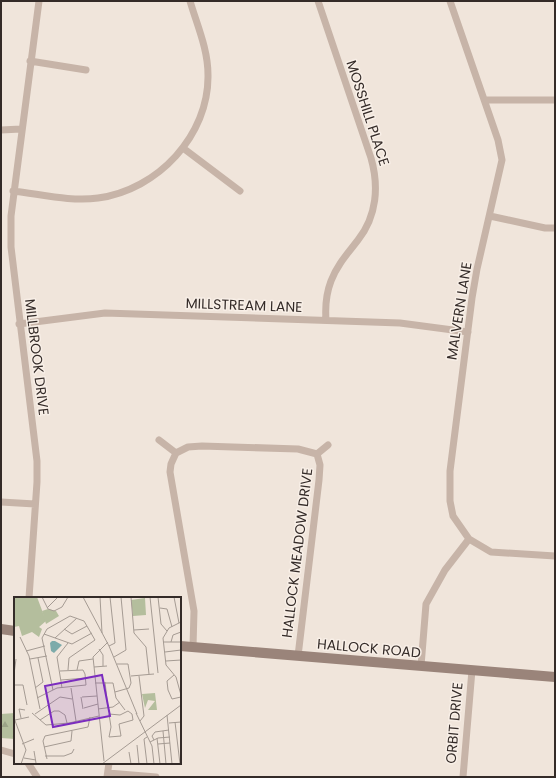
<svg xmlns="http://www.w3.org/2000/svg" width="556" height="778" font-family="Poppins,sans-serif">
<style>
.forest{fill:url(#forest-firs)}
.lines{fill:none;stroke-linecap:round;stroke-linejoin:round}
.street{stroke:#c7b4a8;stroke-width:7}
.secondary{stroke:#9a847a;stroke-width:10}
.labels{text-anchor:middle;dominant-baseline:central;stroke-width:3;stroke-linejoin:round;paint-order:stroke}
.street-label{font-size:14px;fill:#342b28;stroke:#f8efe7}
.inset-road{fill:none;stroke:#a59b93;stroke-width:1}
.view{fill:#7b2cbf;fill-opacity:0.15;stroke:#7b2cbf;stroke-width:2}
.inset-edge{fill:none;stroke:#342b28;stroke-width:2}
</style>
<defs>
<pattern id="forest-firs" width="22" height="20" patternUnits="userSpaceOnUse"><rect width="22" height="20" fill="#b4be9d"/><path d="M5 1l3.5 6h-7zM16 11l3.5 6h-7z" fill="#9ba387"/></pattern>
</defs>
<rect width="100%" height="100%" fill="#f0e5db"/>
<path class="forest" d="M 15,713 L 15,739 L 1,738 L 1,714 Z"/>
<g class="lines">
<path class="street" d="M 318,1 L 371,158 C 379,186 377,216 358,240 C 348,253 337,265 331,281 C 326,294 325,306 326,320
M 450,1 L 498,140 L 502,160 L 477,269 L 472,298 L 450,471 L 450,501 L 453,516 L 469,539 L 491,552 L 555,556
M 30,61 L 86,70
M 485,100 L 555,100
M 1,130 L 21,129
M 183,148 L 240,191
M 13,191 C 40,194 71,202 98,198 C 158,190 209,135 208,75 C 208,49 197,25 190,1
M 490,216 L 545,228 L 555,228
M 19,324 L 105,313 L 400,323 L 468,332
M 159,440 L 176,453
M 176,453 L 171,464 L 170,472 L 194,611 L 193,647
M 176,453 L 188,447 L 202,446 L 298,449 L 317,454
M 317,454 L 328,445
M 1,502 L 35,504
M 29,598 L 37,482 L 37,461 L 11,247 L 11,216 L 39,1
M 298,656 L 319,480 L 320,465 L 317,454
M 421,666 L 426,604 L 445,570 L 469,539
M 1,750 L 15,754
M 28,763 L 37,777
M 108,773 L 156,777
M 107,777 L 109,763
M 463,777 L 472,670"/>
<path class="secondary" d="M 1,629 L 15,631
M 180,646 L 555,677"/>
</g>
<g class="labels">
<g class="street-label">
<text transform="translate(368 113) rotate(72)">MOSSHILL PLACE</text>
<text transform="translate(244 305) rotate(2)">MILLSTREAM LANE</text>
<text transform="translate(459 311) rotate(-81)">MALVERN LANE</text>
<text transform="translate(37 357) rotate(83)">MILLBROOK DRIVE</text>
<text transform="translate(297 553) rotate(-83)">HALLOCK MEADOW DRIVE</text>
<text transform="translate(369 648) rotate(5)">HALLOCK ROAD</text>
<text transform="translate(454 723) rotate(-85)">ORBIT DRIVE</text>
</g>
</g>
<g transform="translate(14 597)">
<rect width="167" height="167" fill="#f0e5db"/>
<path d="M 0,0 L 23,0 L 32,24 L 25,30 L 28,32 L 25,40 L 18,35 L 8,39 L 5,29 L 0,30 ZM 131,1 L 132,18 L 119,19 L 117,3 ZM 141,96 L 143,113 L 134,113 L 141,104 L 134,103 L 131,111 L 128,97 Z" fill="#b4be9d"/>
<path d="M 34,12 L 42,14 L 45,19 L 32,27 L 28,14 Z" fill="#b4be9d"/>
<path d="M 38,44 L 41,44 L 48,48 L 40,56 L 37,54 L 36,46 Z" fill="#7dabaa"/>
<path class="inset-road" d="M 28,0 L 34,12 L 40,14 L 48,10 L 54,0M 69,0 L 95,49 L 123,117M 86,0 L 88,36M 117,0 L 120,36 L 132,50 L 135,77M 136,0 L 144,76M 144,0 L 147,27 L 153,34M 160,0 L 165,26M 33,11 L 44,0M 146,11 L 153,12 L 158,30M 167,25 L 155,31 L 149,41 L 152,68 L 162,80 L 167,98M 50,32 L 58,37 L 73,29M 120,33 L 135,32M 30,37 L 58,47 L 78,36M 6,40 L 15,59 L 26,112M 41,41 L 63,21M 149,45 L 167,45M 157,45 L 159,38 L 167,35M 95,49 L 101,46 L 96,0M 85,52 L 89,58 L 89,69M 12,54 L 31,49M 151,55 L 167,53M 100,60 L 112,53 L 107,0M 16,62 L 33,59M 152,64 L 167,63M 80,70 L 93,69M 63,73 L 65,64 L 79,62M 0,77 L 2,62M 160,78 L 153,84 L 154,93 L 158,102 L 167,100M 117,79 L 140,77M 125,79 L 130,119 L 126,124M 47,83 L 72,81M 91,85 L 94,111M 81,86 L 99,86 L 102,101 L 111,113M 0,88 L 9,88 L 13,108M 21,91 L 29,85 L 24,61M 48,91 L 43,60 L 54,46M 57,91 L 62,124M 39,93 L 28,41 L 33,32 L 56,19 L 70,24 L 81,43 L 55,61 L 54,73M 101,95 L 115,91 L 117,86 L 114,67 L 103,67M 67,100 L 69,112M 68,100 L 83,99M 23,101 L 43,91 L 72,88 L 71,77 L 69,73 L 46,74M 70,111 L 84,107M 84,112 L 99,110 L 106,105M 114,114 L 118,117 L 119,123 L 105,127 L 107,139 L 95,140 L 97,130 L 95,117 L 106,118 ZM 18,116 L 32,128 L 55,126 L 85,119M 122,116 L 138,149 L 140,167M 21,117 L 46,100 L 58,102M 153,118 L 158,167M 0,121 L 12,153 L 7,167M 7,121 L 5,112 L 11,113M 1,123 L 15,120M 26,123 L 40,114 L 45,114 L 51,118 L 53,126M 161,125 L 166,167M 155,126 L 167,125M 149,134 L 152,167M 143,141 L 146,167M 140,143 L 138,139 L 141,135 L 155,133M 136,145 L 144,141 L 156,140M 8,147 L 20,142M 144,147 L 156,146M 123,148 L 125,167M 30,150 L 57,144 L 58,134M 20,154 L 22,166M 115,155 L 117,167M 31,159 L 50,159 L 58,156 L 60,152M 10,161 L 22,163M 33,162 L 29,144 L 31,139 L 74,130 L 76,120M 90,164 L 79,60 L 94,45M 88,167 L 167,108M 133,167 L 130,142 L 133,140"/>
<path class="view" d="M 88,78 L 96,119 L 39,130 L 31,89 Z"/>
<rect width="167" height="167" class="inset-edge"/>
</g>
<rect width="556" height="778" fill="none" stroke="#342b28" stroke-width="4"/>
</svg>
